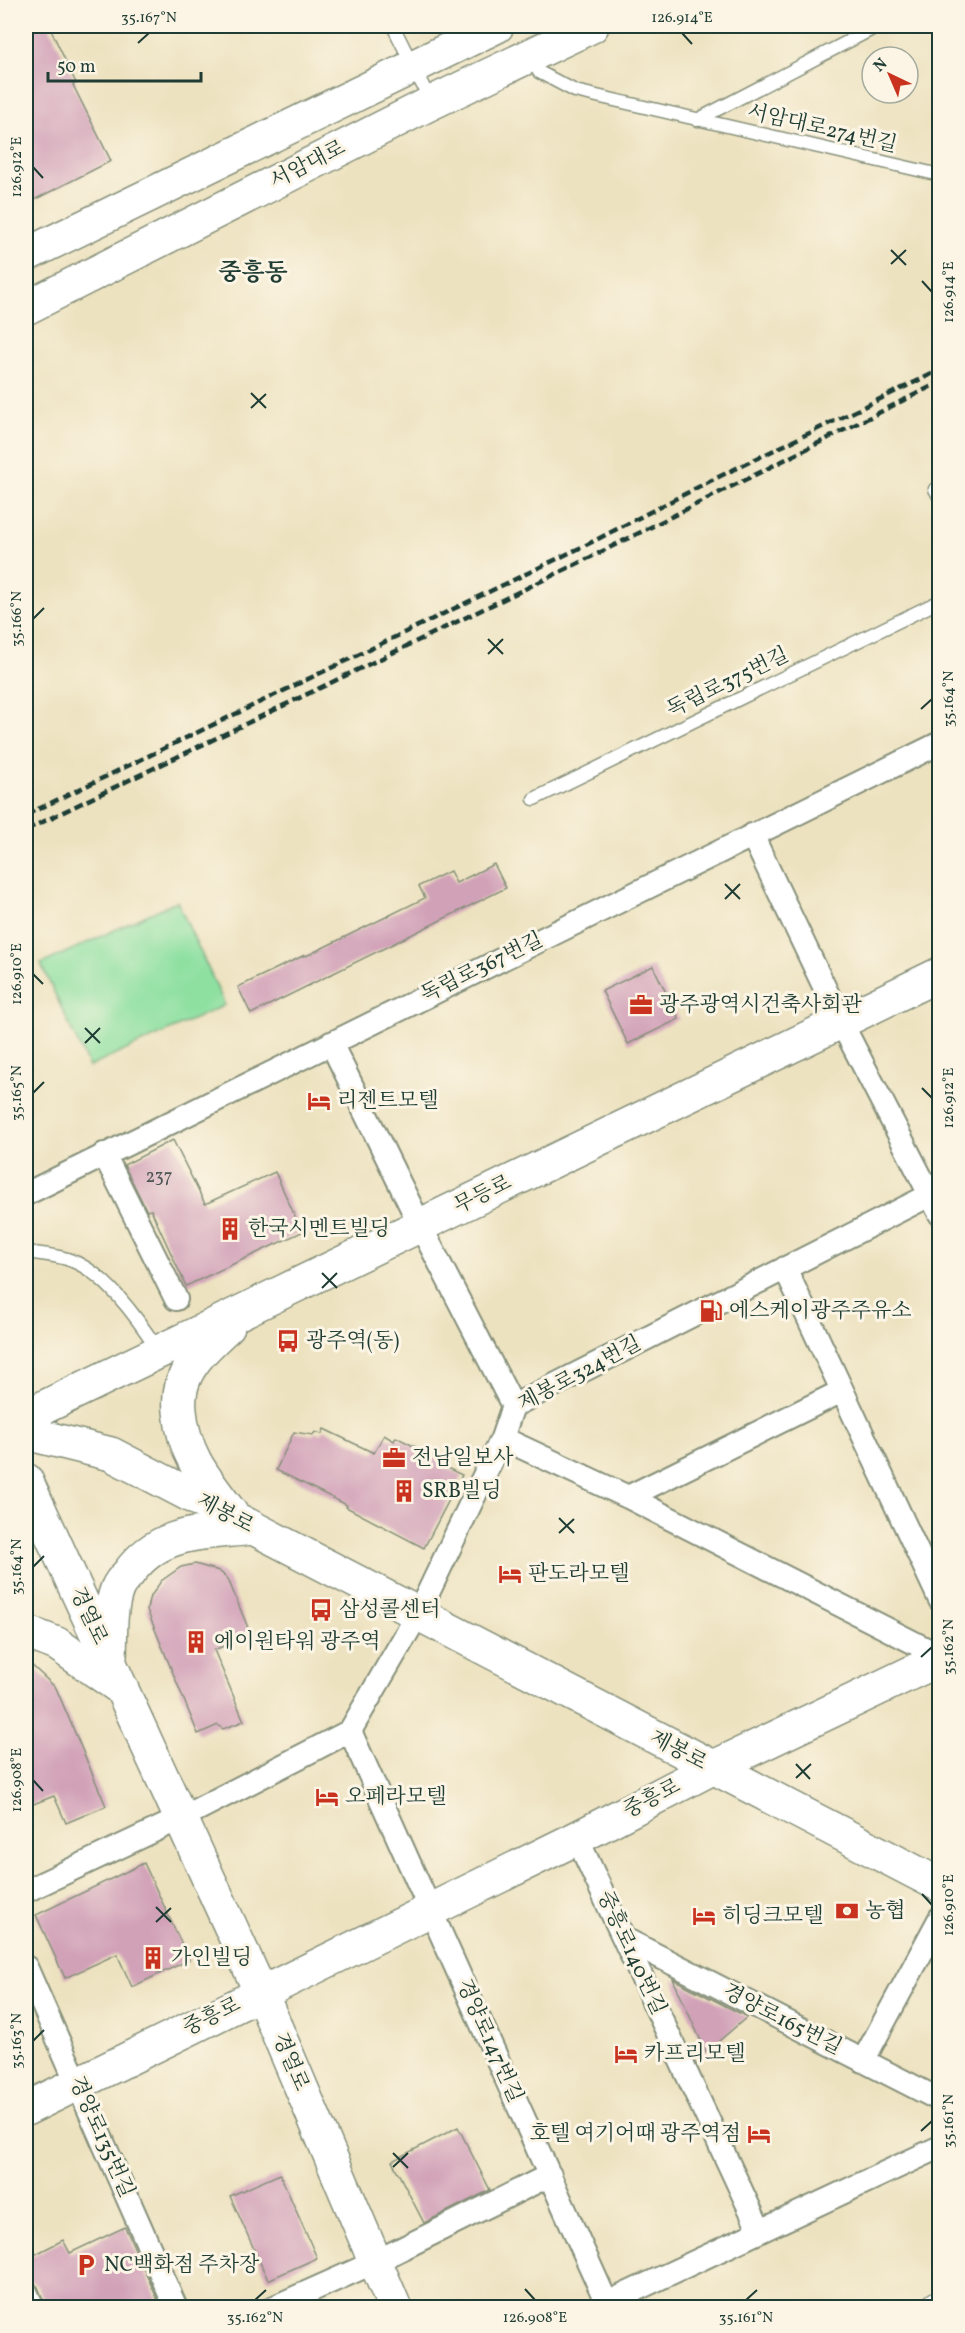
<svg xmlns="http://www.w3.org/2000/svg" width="965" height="2333" font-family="Vollkorn,'Noto Serif KR',serif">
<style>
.green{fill:#8ee0a1;stroke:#568e6a;stroke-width:1.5}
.building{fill:#d1a1b8}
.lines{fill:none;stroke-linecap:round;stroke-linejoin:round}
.lane-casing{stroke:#86907a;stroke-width:15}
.street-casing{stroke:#86907a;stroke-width:26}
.secondary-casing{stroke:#86907a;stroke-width:36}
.primary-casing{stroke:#86907a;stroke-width:36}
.lane{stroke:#fff;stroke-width:12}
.street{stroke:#fff;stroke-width:22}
.secondary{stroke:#fff;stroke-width:33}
.primary{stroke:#fff;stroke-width:33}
.rail{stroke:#1f3d34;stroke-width:4.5;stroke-dasharray:9 4.5;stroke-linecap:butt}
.ticks{fill:none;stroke:#1f3d34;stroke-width:2}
.labels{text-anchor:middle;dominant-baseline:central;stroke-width:6;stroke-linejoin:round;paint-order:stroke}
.number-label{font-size:18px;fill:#4c5655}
.street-label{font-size:21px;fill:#1f3d34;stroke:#fcf5e5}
.poi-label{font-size:21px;fill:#1f3d34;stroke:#fcf5e5;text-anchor:start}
.quarter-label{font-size:24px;font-weight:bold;fill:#1f3d34;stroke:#fcf5e5}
.neatline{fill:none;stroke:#1f3d34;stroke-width:2}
.ticks-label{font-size:15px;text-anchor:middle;fill:#1f3d34}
</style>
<rect width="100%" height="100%" fill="#fcf5e5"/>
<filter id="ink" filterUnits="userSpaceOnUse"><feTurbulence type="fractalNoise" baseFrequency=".0167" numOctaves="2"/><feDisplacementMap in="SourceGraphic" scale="12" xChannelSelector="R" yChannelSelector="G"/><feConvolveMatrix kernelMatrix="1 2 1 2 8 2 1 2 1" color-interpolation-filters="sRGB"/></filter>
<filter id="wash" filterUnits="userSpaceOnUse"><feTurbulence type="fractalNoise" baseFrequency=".008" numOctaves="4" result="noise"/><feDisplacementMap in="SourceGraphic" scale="24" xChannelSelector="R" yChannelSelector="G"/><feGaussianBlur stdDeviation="1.35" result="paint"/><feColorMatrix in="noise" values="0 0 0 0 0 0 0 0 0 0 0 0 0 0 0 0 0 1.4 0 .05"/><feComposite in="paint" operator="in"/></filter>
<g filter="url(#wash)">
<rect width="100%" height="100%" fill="#ede2c0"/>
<path class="green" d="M 177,901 L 225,1005 L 89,1067 L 41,964 Z"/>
<g id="blocks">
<path class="building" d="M 26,26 L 49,26 L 76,83 L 73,85 L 111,161 L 26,204 Z
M 494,864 L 506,888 L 251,1014 L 238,987 L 305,955 L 306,956 L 425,898 L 419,886 L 450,871 L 456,883 Z
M 653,966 L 679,1019 L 628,1044 L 602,991 Z
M 173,1140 L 205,1204 L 275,1172 L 302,1232 L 186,1286 L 151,1210 L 147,1211 L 124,1165 Z
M 324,1429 L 374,1453 L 384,1435 L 394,1441 L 396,1437 L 447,1463 L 445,1467 L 462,1475 L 424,1548 L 346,1507 L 347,1505 L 276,1470 L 294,1432 L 313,1435 L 315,1432 L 322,1434 Z
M 195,1564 L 219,1571 L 228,1579 L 251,1635 L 214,1650 L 244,1721 L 223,1729 L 218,1725 L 198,1734 L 147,1610 L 149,1599 L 161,1581 L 181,1567 Z
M 26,1660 L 56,1688 L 106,1806 L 66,1823 L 54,1796 L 26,1807 Z
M 144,1863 L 189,1960 L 132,1987 L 117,1954 L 65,1978 L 36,1915 Z
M 673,1979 L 747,2017 L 706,2052 Z
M 458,2127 L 490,2190 L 424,2223 L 392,2161 Z
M 280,2174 L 317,2258 L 268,2280 L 230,2196 Z
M 125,2227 L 161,2307 L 46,2307 L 38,2287 L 29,2279 L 26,2272 L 26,2259 L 63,2240 L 70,2253 Z"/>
</g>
</g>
<g filter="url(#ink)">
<use href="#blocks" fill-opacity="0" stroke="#86907a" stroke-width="1.5"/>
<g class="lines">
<g class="lane-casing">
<path id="lane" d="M 393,26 L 431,102
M 531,56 L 539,72 L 575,91 L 940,175
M 697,120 L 878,26
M 935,489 L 940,498
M 534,799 L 940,601
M 26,1252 C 39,1254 54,1255 67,1259 C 104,1270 138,1319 158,1350"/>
</g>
<g class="street-casing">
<path id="street" d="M 752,835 L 841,1022 L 940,1214
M 331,1043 L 420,1225 L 513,1406
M 104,1154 L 176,1299
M 26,1194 L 940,743
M 785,1268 L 940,1600
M 502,1438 L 628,1497 L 940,1656
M 628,1497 L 842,1391
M 350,1731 L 418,1614 L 502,1438 L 513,1406 L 940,1190
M 350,1731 L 609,2308
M 577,1838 L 760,2231
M 26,1891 L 181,1818 L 350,1731
M 625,1939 L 940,2100
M 26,1967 L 176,2308
M 863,2061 L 940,1918
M 26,2292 L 33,2308
M 607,2303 L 940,2147
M 272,2308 L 375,2262 L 550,2175"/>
</g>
<g class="secondary-casing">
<path id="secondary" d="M 228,1326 C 212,1341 192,1358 184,1379 C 180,1389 179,1401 180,1411 C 184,1455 205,1479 231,1513
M 26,1416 L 940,974
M 26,1433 L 111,1454 L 940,1885
M 26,1480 L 261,1993 L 395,2308
M 26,1632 L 57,1644 L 119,1687
M 110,1658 C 111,1635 109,1610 117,1589 C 119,1584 124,1578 128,1574 C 160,1529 203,1534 253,1528
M 26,2109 L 577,1838 L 712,1768 L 940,1659
M 938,2308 L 940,2307"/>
</g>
<g class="primary-casing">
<path id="primary" d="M 26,255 L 497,26
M 26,308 L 431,103 L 592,26"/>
</g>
<use href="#lane" class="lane"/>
<use href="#street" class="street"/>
<use href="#secondary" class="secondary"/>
<use href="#primary" class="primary"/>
<path class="rail" d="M 26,815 L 588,544 L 710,481 L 940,370
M 26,830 L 593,556 L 940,382"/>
</g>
</g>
<path class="ticks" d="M 682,33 L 692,44M 138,43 L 149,33M 33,167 L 43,178M 891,250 L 906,265M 891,264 L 906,250M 922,281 L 932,292M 251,393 L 266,408M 251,408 L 266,394M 33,619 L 44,608M 488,639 L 503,654M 488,654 L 503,639M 921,709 L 932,699M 725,884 L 740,899M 725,899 L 740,884M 33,974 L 43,984M 85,1028 L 100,1043M 85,1043 L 100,1028M 922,1088 L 932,1098M 33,1093 L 44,1082M 322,1273 L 337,1288M 322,1288 L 337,1273M 559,1518 L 574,1533M 559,1533 L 574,1519M 33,1567 L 44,1556M 921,1657 L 932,1647M 796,1764 L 810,1779M 796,1778 L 811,1764M 33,1780 L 43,1791M 922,1894 L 932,1905M 156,1907 L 171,1922M 156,1922 L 171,1908M 33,2041 L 44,2030M 921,2131 L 932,2121M 393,2153 L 408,2168M 393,2167 L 408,2153M 525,2289 L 535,2300M 255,2300 L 266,2290M 746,2300 L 757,2290"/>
<defs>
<g id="office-bare" transform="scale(1.8)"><path d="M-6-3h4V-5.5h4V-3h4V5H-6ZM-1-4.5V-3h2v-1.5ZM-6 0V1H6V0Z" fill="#c8321e" stroke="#fcf5e5" stroke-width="2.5" paint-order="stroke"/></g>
<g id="hotel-bare" transform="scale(1.8)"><path d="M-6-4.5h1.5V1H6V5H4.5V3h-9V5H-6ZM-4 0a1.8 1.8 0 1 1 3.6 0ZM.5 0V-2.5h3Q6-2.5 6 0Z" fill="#c8321e" stroke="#fcf5e5" stroke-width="2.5" paint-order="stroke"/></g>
<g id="building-bare" transform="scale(1.8)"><path d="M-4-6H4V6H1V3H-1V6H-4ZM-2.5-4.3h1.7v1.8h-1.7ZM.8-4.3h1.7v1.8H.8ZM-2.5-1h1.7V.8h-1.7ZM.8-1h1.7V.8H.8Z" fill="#c8321e" stroke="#fcf5e5" stroke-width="2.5" paint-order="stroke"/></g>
<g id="fuel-bare" transform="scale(1.8)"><path d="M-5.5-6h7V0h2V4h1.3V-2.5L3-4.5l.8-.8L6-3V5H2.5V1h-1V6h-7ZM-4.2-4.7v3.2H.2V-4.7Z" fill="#c8321e" stroke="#fcf5e5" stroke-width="2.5" paint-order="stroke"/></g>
<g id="bus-bare" transform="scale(1.8)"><path d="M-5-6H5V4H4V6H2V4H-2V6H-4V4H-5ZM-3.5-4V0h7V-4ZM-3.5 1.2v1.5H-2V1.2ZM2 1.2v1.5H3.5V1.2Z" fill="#c8321e" stroke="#fcf5e5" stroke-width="2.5" paint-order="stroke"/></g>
<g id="bank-bare" transform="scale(1.8)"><path d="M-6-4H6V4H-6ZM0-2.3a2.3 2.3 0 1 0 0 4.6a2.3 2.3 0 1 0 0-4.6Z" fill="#c8321e" stroke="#fcf5e5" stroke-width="2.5" paint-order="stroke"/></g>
<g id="parking-bare" transform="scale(1.8)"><path d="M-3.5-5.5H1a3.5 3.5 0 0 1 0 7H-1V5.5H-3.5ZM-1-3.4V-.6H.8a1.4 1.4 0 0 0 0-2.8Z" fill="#c8321e" stroke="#fcf5e5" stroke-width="2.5" paint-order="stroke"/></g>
</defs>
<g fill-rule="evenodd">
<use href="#office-bare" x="641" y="1005"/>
<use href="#hotel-bare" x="319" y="1101"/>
<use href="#building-bare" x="230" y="1229"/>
<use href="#fuel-bare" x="711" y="1311"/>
<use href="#bus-bare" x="288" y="1341"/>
<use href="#office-bare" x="394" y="1458"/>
<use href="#building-bare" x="404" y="1491"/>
<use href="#hotel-bare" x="510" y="1574"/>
<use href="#bus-bare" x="321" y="1610"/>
<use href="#building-bare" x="196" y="1642"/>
<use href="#hotel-bare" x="327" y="1797"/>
<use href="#bank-bare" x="847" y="1911"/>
<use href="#hotel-bare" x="704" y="1916"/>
<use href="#building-bare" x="153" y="1958"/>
<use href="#hotel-bare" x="626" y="2054"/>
<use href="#hotel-bare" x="759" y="2134"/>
<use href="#parking-bare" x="86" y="2265"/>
</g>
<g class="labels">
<g class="number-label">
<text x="159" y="1177">237</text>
</g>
<g class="street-label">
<text transform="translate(822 129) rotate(13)">서암대로274번길</text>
<text transform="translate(308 165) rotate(-27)">서암대로</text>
<text transform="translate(728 683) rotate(-26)">독립로375번길</text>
<text transform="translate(482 968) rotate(-26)">독립로367번길</text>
<text transform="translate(483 1195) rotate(-26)">무등로</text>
<text transform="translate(580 1374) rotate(-28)">제봉로324번길</text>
<text transform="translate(225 1514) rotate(28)">제봉로</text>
<text transform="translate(88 1616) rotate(65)">경열로</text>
<text transform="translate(678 1751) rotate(28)">제봉로</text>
<text transform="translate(652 1799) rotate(-27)">중흥로</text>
<text transform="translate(631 1953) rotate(65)">중흥로140번길</text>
<text transform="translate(212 2017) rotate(-26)">중흥로</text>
<text transform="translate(782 2020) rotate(27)">경양로165번길</text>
<text transform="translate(489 2041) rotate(66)">경양로147번길</text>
<text transform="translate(290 2062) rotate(67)">경열로</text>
<text transform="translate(101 2137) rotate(66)">경양로135번길</text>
</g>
<g class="poi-label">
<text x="659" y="1005">광주광역시건축사회관</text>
<text x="337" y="1101">리젠트모텔</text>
<text x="248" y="1229">한국시멘트빌딩</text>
<text x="729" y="1311">에스케이광주주유소</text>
<text x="306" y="1341">광주역(동)</text>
<text x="412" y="1458">전남일보사</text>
<text x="422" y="1491">SRB빌딩</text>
<text x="528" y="1574">판도라모텔</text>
<text x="339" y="1610">삼성콜센터</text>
<text x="214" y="1642">에이원타워 광주역</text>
<text x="345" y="1797">오페라모텔</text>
<text x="865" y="1911">농협</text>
<text x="722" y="1916">히딩크모텔</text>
<text x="171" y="1958">가인빌딩</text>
<text x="644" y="2054">카프리모텔</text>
<text x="741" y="2134" text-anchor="end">호텔 여기어때 광주역점</text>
<text x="104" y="2265">NC백화점 주차장</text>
</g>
<g class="quarter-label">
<text x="253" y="274">중흥동</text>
</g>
</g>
<rect width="965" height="2333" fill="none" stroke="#fcf5e5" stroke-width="66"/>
<g transform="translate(890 75) rotate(316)"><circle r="28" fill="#fcf5e5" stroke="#a4ab9e" stroke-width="1.5"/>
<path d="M0-4.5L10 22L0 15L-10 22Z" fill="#c8321e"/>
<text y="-9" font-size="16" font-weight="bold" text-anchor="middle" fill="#1f3d34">N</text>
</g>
<path d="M48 72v9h153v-9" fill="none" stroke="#1f3d34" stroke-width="3"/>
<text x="57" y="72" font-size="18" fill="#1f3d34" stroke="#fcf5e5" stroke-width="4.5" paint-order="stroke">50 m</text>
<rect x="33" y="33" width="899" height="2267" class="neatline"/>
<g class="ticks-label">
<text x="149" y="22">35.167°N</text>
<text x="682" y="22">126.914°E</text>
<text transform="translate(16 167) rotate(-90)" y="5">126.912°E</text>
<text transform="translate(948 292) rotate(-90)" y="5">126.914°E</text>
<text transform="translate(16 619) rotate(-90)" y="5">35.166°N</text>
<text transform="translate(948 699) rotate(-90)" y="5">35.164°N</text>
<text transform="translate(16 974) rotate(-90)" y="5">126.910°E</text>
<text transform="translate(16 1093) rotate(-90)" y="5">35.165°N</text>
<text transform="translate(948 1098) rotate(-90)" y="5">126.912°E</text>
<text transform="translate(16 1567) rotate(-90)" y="5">35.164°N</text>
<text transform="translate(948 1647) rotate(-90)" y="5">35.162°N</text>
<text transform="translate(16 1780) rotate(-90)" y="5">126.908°E</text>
<text transform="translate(948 1905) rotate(-90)" y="5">126.910°E</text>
<text transform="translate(16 2041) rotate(-90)" y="5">35.163°N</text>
<text transform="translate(948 2121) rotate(-90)" y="5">35.161°N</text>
<text x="255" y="2322">35.162°N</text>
<text x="535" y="2322">126.908°E</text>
<text x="746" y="2322">35.161°N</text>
</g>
</svg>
